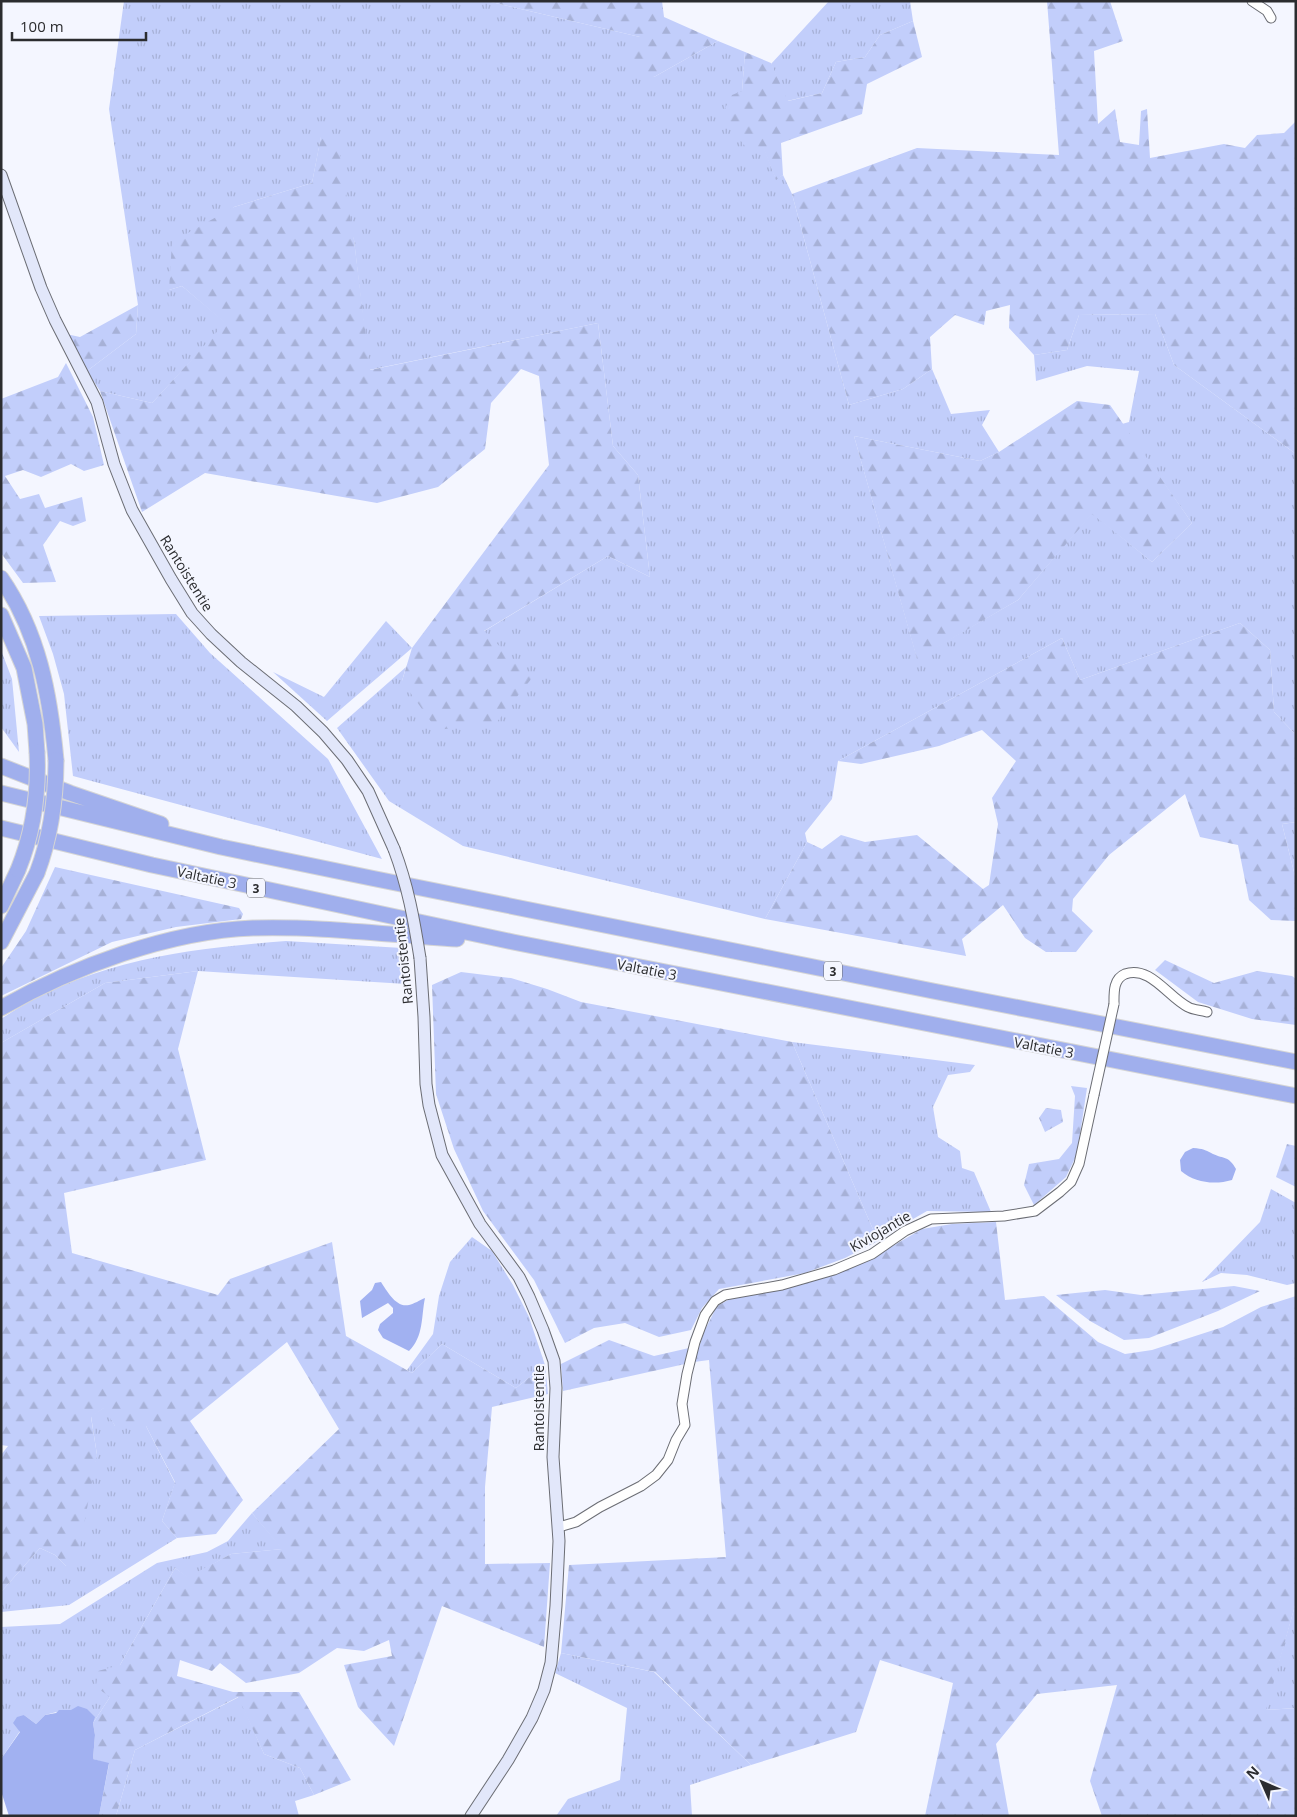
<svg xmlns="http://www.w3.org/2000/svg" width="1297" height="1817" font-family="'Open Sans',sans-serif">
<style>
.grass{fill:url(#grass-tufts)}
.forest{fill:url(#forest-firs)}
.water{fill:#a1b1f1}
.lines{fill:none;stroke-linecap:round;stroke-linejoin:round}
.street-casing{stroke:#6b6d74;stroke-width:11}
.secondary-casing{stroke:#6b6d74;stroke-width:13}
.highway-casing{stroke:#d5d5d5;stroke-width:17}
.street{stroke:#fff;stroke-width:9}
.secondary{stroke:#e2e7fa;stroke-width:11}
.highway{stroke:#a0afed;stroke-width:15}
.street-bridge-casing{stroke:#6b6d74;stroke-width:11;stroke-linecap:butt}
.secondary-bridge-casing{stroke:#6b6d74;stroke-width:13;stroke-linecap:butt}
.highway-bridge-casing{stroke:#d5d5d5;stroke-width:17;stroke-linecap:butt}
.street-bridge{stroke:#fff;stroke-width:9}
.secondary-bridge{stroke:#e2e7fa;stroke-width:11}
.highway-bridge{stroke:#a0afed;stroke-width:15}
.labels{text-anchor:middle;dominant-baseline:central;stroke-width:4;stroke-linejoin:round;paint-order:stroke}
.shield{fill:#f4f6ff;stroke:#67696d;stroke-width:1}
.shield-label{font-size:12px;font-weight:bold;fill:#2b2c2f}
.street-label{font-size:14px;fill:#2b2c2f;stroke:#f4f6ff}
</style>
<defs>
<pattern id="grass-tufts" width="24" height="20" patternUnits="userSpaceOnUse" patternTransform="scale(1.25)"><rect width="24" height="20" fill="#c2cefb"/><path d="M3 7l-1-3M5 7V3M7 7l1-3M15 17l-1-3M17 17v-4M19 17l1-3" fill="none" stroke="#a7b1d7"/></pattern>
<pattern id="forest-firs" width="22" height="20" patternUnits="userSpaceOnUse" patternTransform="scale(1.25)"><rect width="22" height="20" fill="#c2cefb"/><path d="M5 1l3.5 6h-7zM16 11l3.5 6h-7z" fill="#a7b1d7"/></pattern>
</defs>
<rect width="100%" height="100%" fill="#f4f6ff"/>
<path class="grass" d="M 124,1 L 487,1 L 640,37 L 654,77 L 718,41 L 745,52 L 742,91 L 776,179 L 783,175 L 792,194 L 849,405 L 903,389 L 932,369 L 951,414 L 990,410 L 982,425 L 999,452 L 980,461 L 854,436 L 917,658 L 1018,600 L 1092,513 L 1152,562 L 1192,523 L 1122,424 L 1129,422 L 1139,371 L 1087,366 L 1036,381 L 1034,355 L 1067,350 L 1079,315 L 1155,314 L 1174,365 L 1296,454 L 1296,735 L 1274,712 L 1270,650 L 1240,623 L 1080,680 L 1062,638 L 838,761 L 832,799 L 805,833 L 807,842 L 765,919 L 463,846 L 389,801 L 337,728 L 406,667 L 402,681 L 608,556 L 650,577 L 638,475 L 613,446 L 598,323 L 369,370 L 354,240 L 321,137 L 312,183 L 234,207 L 169,290 L 182,286 L 226,323 L 152,403 L 100,391 L 87,371 L 136,334 L 138,305 L 109,109 Z
M 829,1 L 910,1 L 913,21 L 880,35 L 865,57 L 836,62 L 822,93 L 787,101 L 771,64 Z
M 176,614 L 210,653 L 328,759 L 382,859 L 73,776 L 64,694 L 53,654 L 39,616 Z
M 386,621 L 412,648 L 327,721 L 273,672 L 324,697 Z
M 1,650 L 12,679 L 19,752 L 1,727 Z
M 1296,822 L 1296,880 L 1282,824 Z
M 286,941 L 402,948 L 406,984 L 198,971 L 105,983 L 1,1043 L 1,1019 C 88,961 184,949 286,941 Z
M 792,1042 L 975,1065 L 970,1072 L 948,1075 L 933,1107 L 938,1137 L 960,1151 L 962,1168 L 974,1172 L 991,1212 L 927,1211 L 901,1226 L 878,1241 Z
M 1271,1189 L 1296,1203 L 1296,1283 L 1287,1285 L 1247,1275 L 1221,1273 L 1202,1282 L 1260,1222 Z
M 472,1237 L 492,1251 L 513,1285 L 529,1317 L 545,1365 L 516,1388 L 442,1344 L 412,1373 L 407,1370 L 433,1334 L 439,1296 L 450,1262 Z
M 105,1407 L 115,1426 L 146,1426 L 175,1483 L 162,1521 L 177,1538 L 69,1605 L 1,1612 L 1,1592 L 40,1548 L 55,1555 L 66,1566 L 97,1455 L 91,1416 Z
M 252,1513 L 283,1549 L 231,1554 L 188,1578 L 175,1568 L 120,1665 L 110,1697 L 93,1723 L 71,1710 L 64,1710 L 45,1715 L 36,1724 L 24,1715 L 20,1731 L 1,1759 L 1,1627 L 60,1624 L 157,1563 L 207,1552 L 228,1541 Z
M 1296,1602 L 1296,1708 L 1265,1710 Z
M 561,1653 L 654,1672 L 751,1765 L 690,1785 L 692,1816 L 556,1816 L 568,1799 L 620,1780 L 627,1708 L 555,1673 Z
M 239,1697 L 264,1754 L 300,1768 L 314,1795 L 295,1801 L 299,1816 L 116,1816 L 135,1750 Z"/>
<path class="forest" d="M 487,1 L 662,1 L 664,17 L 718,41 L 654,77 L 628,61 L 640,37 Z
M 1047,1 L 1110,1 L 1123,41 L 1094,51 L 1098,124 L 1115,109 L 1120,142 L 1139,145 L 1141,111 L 1147,109 L 1150,158 L 1224,144 L 1245,148 L 1257,135 L 1284,133 L 1296,121 L 1296,454 L 1174,365 L 1155,314 L 1079,315 L 1067,350 L 1034,355 L 1009,328 L 1010,305 L 986,311 L 984,325 L 955,315 L 930,337 L 932,369 L 903,389 L 849,405 L 792,194 L 917,148 L 1059,155 Z
M 913,21 L 922,57 L 867,84 L 862,114 L 781,143 L 783,175 L 776,180 L 763,147 L 749,151 L 721,116 L 732,95 L 742,91 L 745,52 L 771,63 L 788,101 L 822,93 L 836,62 L 865,57 L 880,35 Z
M 321,136 L 337,138 L 354,240 L 370,370 L 598,323 L 613,446 L 638,475 L 650,577 L 608,556 L 484,631 L 532,678 L 496,723 L 437,730 L 402,681 L 412,648 L 549,465 L 539,376 L 521,369 L 491,403 L 485,449 L 438,487 L 377,503 L 205,473 L 142,512 L 100,391 L 152,403 L 225,323 L 182,286 L 169,290 L 172,242 L 234,207 L 312,183 Z
M 138,305 L 136,334 L 87,371 L 66,334 L 80,337 Z
M 66,363 L 93,417 L 104,465 L 84,471 L 71,464 L 41,477 L 23,470 L 5,476 L 20,499 L 39,494 L 45,508 L 82,497 L 86,521 L 73,526 L 60,521 L 43,545 L 56,582 L 23,583 L 1,553 L 1,399 L 58,377 Z
M 1077,401 L 1110,405 L 1192,523 L 1152,562 L 1092,514 L 1018,600 L 917,659 L 854,436 L 980,461 L 999,452 Z
M 1240,623 L 1270,650 L 1274,712 L 1296,735 L 1296,822 L 1282,824 L 1296,880 L 1296,921 L 1271,920 L 1249,900 L 1238,845 L 1200,837 L 1185,794 L 1109,855 L 1073,899 L 1072,911 L 1093,931 L 1076,952 L 1046,952 L 1025,938 L 1003,905 L 962,939 L 966,956 L 765,919 L 807,842 L 822,849 L 841,835 L 865,842 L 917,835 L 983,889 L 989,885 L 998,824 L 992,798 L 1016,761 L 982,730 L 939,746 L 861,764 L 838,761 L 1062,638 L 1080,680 Z
M 55,867 L 239,908 L 243,914 L 241,919 L 176,927 L 112,942 L 1,996 L 1,968 L 26,931 Z
M 1165,960 L 1214,983 L 1257,971 L 1292,976 L 1296,979 L 1296,1025 L 1252,1019 L 1198,1002 L 1155,970 Z
M 198,971 L 178,1049 L 206,1160 L 64,1193 L 72,1253 L 218,1295 L 230,1279 L 332,1242 L 346,1336 L 412,1373 L 442,1344 L 516,1388 L 545,1365 L 548,1394 L 492,1407 L 485,1487 L 485,1564 L 550,1563 L 544,1647 L 442,1606 L 394,1746 L 358,1707 L 344,1665 L 392,1656 L 389,1640 L 364,1651 L 337,1648 L 299,1673 L 246,1683 L 220,1663 L 212,1671 L 180,1660 L 177,1676 L 233,1692 L 299,1692 L 351,1780 L 314,1795 L 300,1768 L 264,1754 L 238,1697 L 135,1750 L 116,1816 L 99,1816 L 109,1764 L 93,1759 L 95,1735 L 93,1723 L 110,1697 L 96,1687 L 98,1671 L 120,1665 L 175,1568 L 188,1577 L 231,1554 L 282,1549 L 252,1513 L 339,1429 L 287,1342 L 190,1421 L 243,1500 L 216,1534 L 177,1538 L 162,1521 L 175,1482 L 146,1426 L 115,1426 L 104,1408 L 91,1417 L 97,1455 L 77,1562 L 66,1566 L 55,1555 L 40,1548 L 1,1592 L 1,1455 L 8,1446 L 1,1445 L 1,1043 L 105,983 Z
M 461,972 L 511,978 L 547,989 L 581,1002 L 792,1042 L 878,1241 L 845,1258 L 805,1273 L 719,1289 L 702,1308 L 691,1330 L 659,1337 L 625,1323 L 594,1328 L 565,1343 L 534,1280 L 483,1211 L 454,1149 L 436,1094 L 432,985 Z
M 1071,1086 L 1087,1088 L 1077,1154 L 1066,1177 L 1034,1205 L 1024,1185 L 1029,1164 L 1059,1159 L 1072,1143 L 1075,1096 Z
M 1046,1108 L 1061,1110 L 1063,1122 L 1045,1132 L 1039,1118 Z
M 1287,1144 L 1296,1146 L 1296,1187 L 1276,1177 Z
M 996,1222 L 1005,1300 L 1044,1296 L 1098,1342 L 1125,1354 L 1152,1350 L 1223,1327 L 1261,1307 L 1296,1296 L 1296,1602 L 1266,1710 L 1296,1708 L 1296,1816 L 1102,1816 L 1090,1781 L 1117,1685 L 1037,1694 L 996,1744 L 1009,1816 L 925,1816 L 953,1683 L 880,1660 L 856,1732 L 751,1765 L 655,1672 L 561,1653 L 569,1565 L 726,1557 L 709,1360 L 694,1362 L 704,1332 L 717,1306 L 732,1298 L 768,1291 L 836,1274 L 865,1262 L 922,1229 L 952,1224 Z
M 1234,1286 L 1260,1291 L 1218,1311 L 1149,1338 L 1124,1340 L 1090,1321 L 1056,1295 L 1105,1290 L 1141,1295 Z
M 609,1340 L 654,1356 L 689,1348 L 685,1364 L 563,1391 L 561,1364 Z"/>
<path class="water" d="M 1193,1148 C 1204,1149 1203,1149 1213,1154 C 1224,1159 1229,1156 1236,1169 L 1232,1180 C 1215,1185 1195,1183 1181,1171 L 1180,1160 L 1185,1152 Z
M 381,1282 C 387,1291 396,1308 409,1305 C 414,1304 420,1300 425,1298 C 421,1317 424,1336 409,1351 L 383,1338 L 378,1330 L 380,1324 L 393,1313 L 393,1308 L 388,1303 L 362,1318 L 360,1301 L 372,1290 L 375,1283 Z
M 78,1706 L 87,1709 L 95,1717 L 93,1723 L 95,1735 L 93,1759 L 109,1763 L 99,1816 L 9,1816 L 1,1791 L 1,1759 L 20,1732 L 13,1723 L 17,1717 L 24,1715 L 36,1724 L 45,1715 L 56,1713 L 59,1710 L 71,1710 Z"/>
<g class="lines">
<g class="street-casing">
<path id="street" d="M 1252,1 L 1267,11 L 1271,18
M 1114,1004 C 1114,993 1113,979 1125,974 C 1150,965 1168,997 1188,1007 C 1193,1010 1201,1010 1207,1012
M 559,1527 L 576,1522 L 600,1507 L 641,1486 L 656,1475 L 668,1460 L 676,1440 L 685,1425 L 682,1404 L 687,1374 L 695,1342 L 705,1315 L 715,1301 L 725,1295 L 782,1285 L 834,1270 L 872,1254 L 905,1231 L 931,1219 L 1004,1216 L 1035,1211 L 1060,1192 L 1071,1182 L 1079,1164 L 1094,1095"/>
</g>
<g class="secondary-casing">
<path id="secondary" d="M 1,175 L 41,288 L 55,320 L 97,402 L 114,464 L 132,510 L 171,579 L 192,613 L 211,634 L 241,662 L 296,706 L 323,732 L 347,760 L 368,791 L 394,849
M 420,958 L 424,1017 L 426,1084 L 429,1105 L 442,1155 L 480,1224 L 519,1277 L 529,1297 L 543,1330 L 554,1361 L 556,1388 L 553,1457 L 559,1541 L 556,1606 L 551,1663 L 544,1690 L 532,1718 L 508,1760 L 471,1816"/>
</g>
<g class="highway-casing">
<path id="highway" d="M 1,578 C 39,633 50,695 56,760
M 1,615 L 24,668 L 35,724 L 37,752
M 1,766 L 70,793 L 161,824
M 1,793 L 221,847 L 371,878 L 933,991 L 1296,1062
M 1,828 L 152,865 L 513,942 L 1296,1096
M 1,906 L 18,870
M 1,942 L 37,873
M 1,1008 C 73,967 169,931 253,928 C 321,926 389,935 457,939"/>
</g>
<use href="#street" class="street"/>
<use href="#secondary" class="secondary"/>
<use href="#highway" class="highway"/>
<g class="street-bridge-casing">
<path id="street-bridge" d="M 1094,1095 L 1114,1004"/>
</g>
<g class="secondary-bridge-casing">
<path id="secondary-bridge" d="M 394,849 C 408,886 414,920 420,958"/>
</g>
<g class="highway-bridge-casing">
<path id="highway-bridge" d="M 18,870 C 33,833 39,793 37,752
M 37,873 C 51,836 56,799 56,760"/>
</g>
<use href="#street-bridge" class="street-bridge"/>
<use href="#secondary-bridge" class="secondary-bridge"/>
<use href="#highway-bridge" class="highway-bridge"/>
</g>
<g class="labels">
<g class="shield">
<rect x="247" y="878.5" width="18" height="19" rx="4"/>
<rect x="824" y="961.5" width="18" height="19" rx="4"/>
</g>
<g class="shield-label">
<text x="256" y="888">3</text>
<text x="833" y="971">3</text>
</g>
<g class="street-label">
<text transform="translate(187 573) rotate(58)">Rantoistentie</text>
<text transform="translate(207 877) rotate(12)">Valtatie 3</text>
<text transform="translate(403 961) rotate(-96)">Rantoistentie</text>
<text transform="translate(647 969) rotate(11)">Valtatie 3</text>
<text transform="translate(1044 1047) rotate(11)">Valtatie 3</text>
<text transform="translate(880 1231) rotate(-30)">Kiviojantie</text>
<text transform="translate(538 1408) rotate(-90)">Rantoistentie</text>
</g>
</g>
<rect width="1297" height="1817" fill="none" stroke="#2b2c2f" stroke-width="5"/>
<g transform="translate(1262 1782) rotate(315)" stroke="#f4f6ff" stroke-width="4" paint-order="stroke">
<path d="M0-4L9 19L0 12L-9 19Z" fill="#2b2c2f"/>
<text y="-8" font-size="14" font-weight="bold" text-anchor="middle" fill="#2b2c2f">N</text>
</g>
<path d="M12 32v8h134v-8" fill="none" stroke="#2b2c2f" stroke-width="2.5"/>
<text x="20" y="32" font-size="15" fill="#2b2c2f" stroke="#f4f6ff" stroke-width="4" paint-order="stroke">100 m</text>
</svg>
